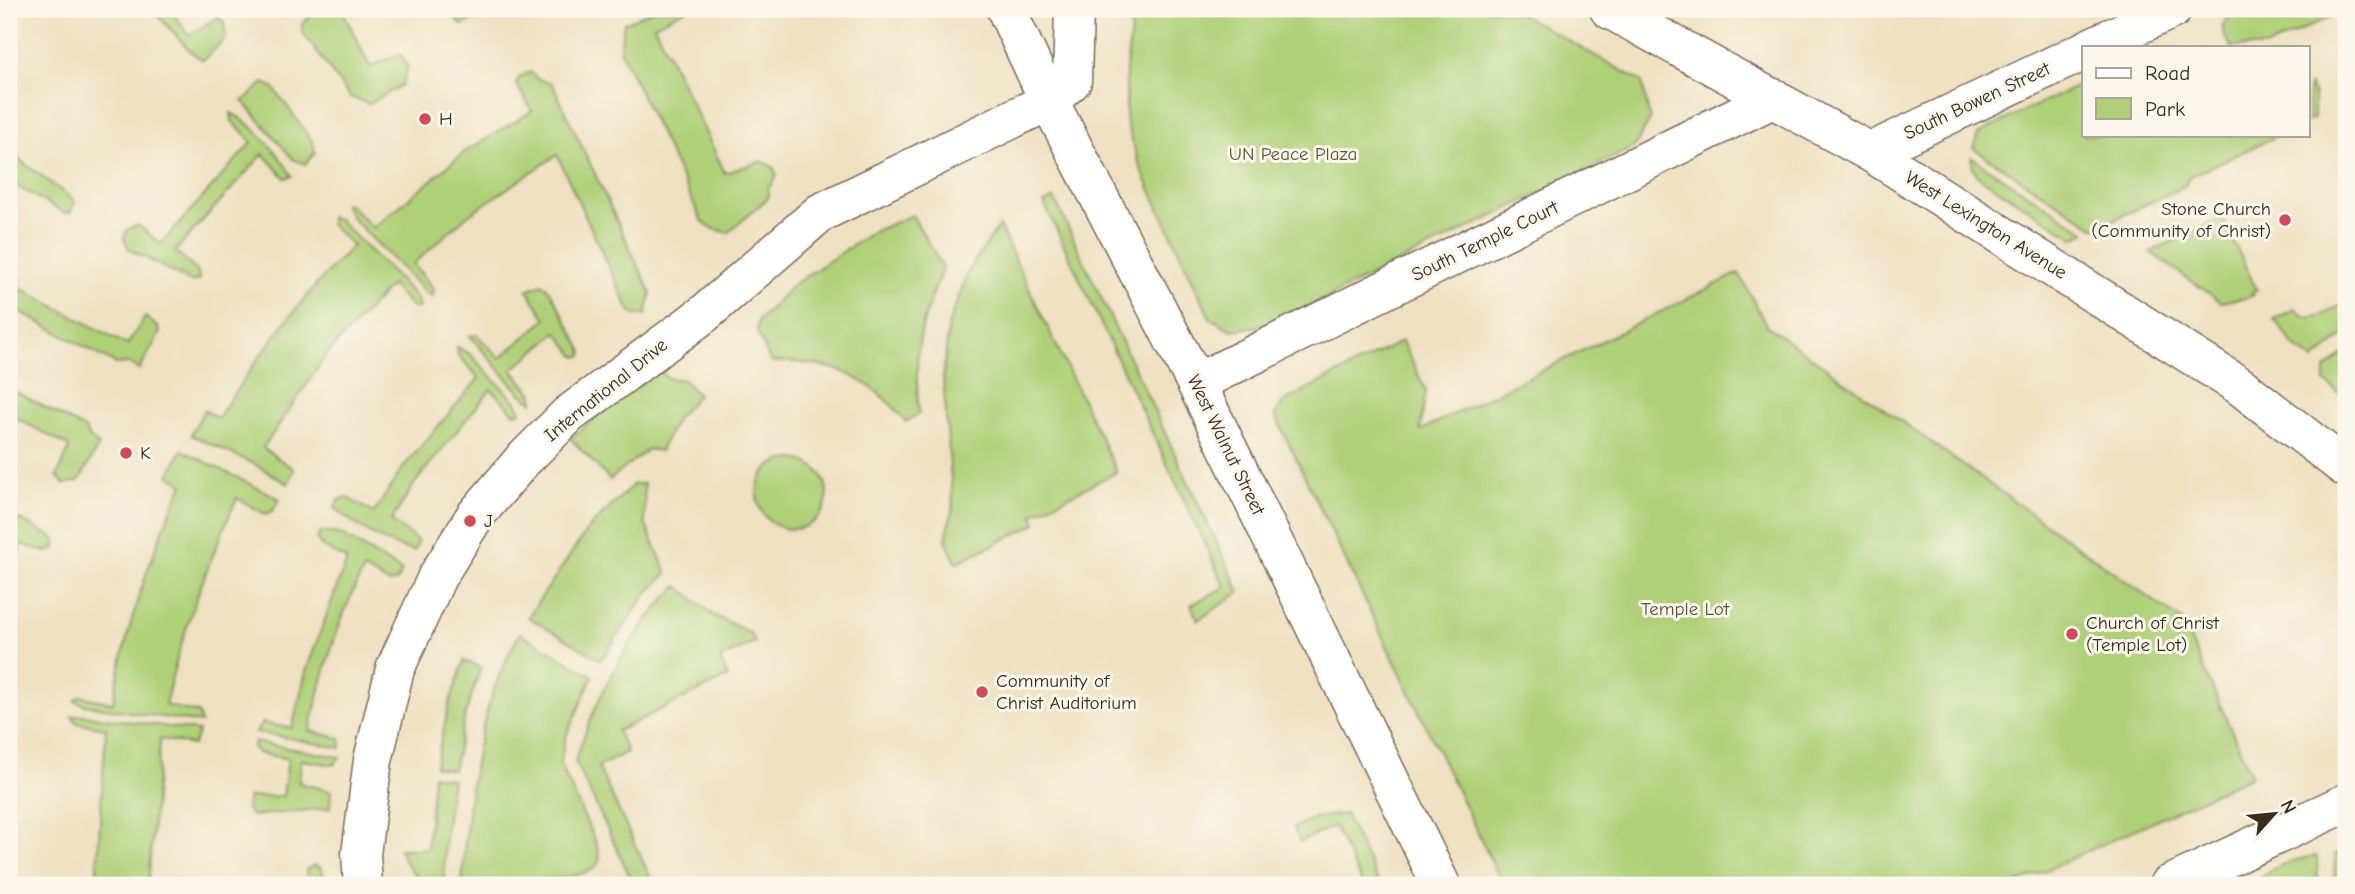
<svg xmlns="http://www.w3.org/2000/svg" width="2355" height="894" font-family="'Comic Neue',sans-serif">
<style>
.green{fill:#afd078;stroke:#757d4b;stroke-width:2}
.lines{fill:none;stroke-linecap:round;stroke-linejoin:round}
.street-casing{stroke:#7a6a57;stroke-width:41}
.secondary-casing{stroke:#7a6a57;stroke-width:41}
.street{stroke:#fff;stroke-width:38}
.secondary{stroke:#fff;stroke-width:38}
.poi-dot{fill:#d1495b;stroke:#fbf7ec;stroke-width:2.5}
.labels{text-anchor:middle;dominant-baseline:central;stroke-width:6;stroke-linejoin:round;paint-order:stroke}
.street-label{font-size:19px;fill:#3b2a1e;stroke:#fbf7ec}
.poi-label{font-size:19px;fill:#3b2a1e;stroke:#fbf7ec;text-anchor:start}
.park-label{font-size:19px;fill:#585434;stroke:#fbf7ec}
</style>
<rect width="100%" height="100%" fill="#fbf7ec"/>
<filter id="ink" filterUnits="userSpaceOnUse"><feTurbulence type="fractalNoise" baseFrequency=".0143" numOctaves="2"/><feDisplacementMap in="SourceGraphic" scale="14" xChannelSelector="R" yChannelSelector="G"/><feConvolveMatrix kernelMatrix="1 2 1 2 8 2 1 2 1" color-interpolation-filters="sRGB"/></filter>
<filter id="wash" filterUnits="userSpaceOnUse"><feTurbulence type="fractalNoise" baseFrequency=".00686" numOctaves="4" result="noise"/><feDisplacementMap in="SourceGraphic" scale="28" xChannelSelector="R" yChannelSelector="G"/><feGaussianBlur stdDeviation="1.57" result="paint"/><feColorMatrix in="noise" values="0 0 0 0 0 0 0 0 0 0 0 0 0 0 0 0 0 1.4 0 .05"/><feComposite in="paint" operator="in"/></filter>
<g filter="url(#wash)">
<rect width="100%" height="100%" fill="#efe0c1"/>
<path class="green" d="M 152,9 L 170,9 L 189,35 L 218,17 L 224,22 L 226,38 L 203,60 L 192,53 Z
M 318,9 L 342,9 L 370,67 L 397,55 L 402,56 L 408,67 L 402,85 L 369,104 L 350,97 L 302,32 L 302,24 Z
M 479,9 L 500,9 L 462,25 L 456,20 Z
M 656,9 L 687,9 L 654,25 L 725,173 L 762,161 L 773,167 L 777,176 L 768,189 L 768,198 L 728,233 L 711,228 L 702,221 L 620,50 L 624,23 Z
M 1134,9 L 1512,9 L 1642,82 L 1650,120 L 1634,147 L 1273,324 L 1232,330 L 1210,318 L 1140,167 L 1126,121 L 1126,68 Z
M 2244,9 L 2346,9 L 2267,47 L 2232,47 C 2215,27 2222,19 2244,9 Z
M 530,72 L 537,79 L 552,83 L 651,293 L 646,315 L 635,315 L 628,308 L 557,155 L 468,215 L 413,264 L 434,289 L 433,296 L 426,293 L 352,218 L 344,204 L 349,204 L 373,228 L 466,151 L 532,111 L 516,83 L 520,77 Z
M 264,83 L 273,87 L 313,142 L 315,153 L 305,164 L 293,159 L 243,101 Z
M 2084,83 L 2084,135 L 2279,135 L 2189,177 L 2185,186 L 2096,228 L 1973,148 L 1978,135 L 1988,128 Z
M 2309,84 L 2314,95 L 2314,119 L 2308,121 Z
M 231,113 C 254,124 279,154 292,176 L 285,178 L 263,154 L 175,251 L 198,272 L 199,280 L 191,282 L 129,249 L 124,239 L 127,230 L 138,225 L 161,244 L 252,142 L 232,121 Z
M 16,157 L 71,198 L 75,202 L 70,212 L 65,213 L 9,182 L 9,159 Z
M 1971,157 L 2086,232 L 2074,238 L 1979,177 L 1973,168 Z
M 1054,198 L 1240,592 L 1198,620 L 1191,605 L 1225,587 L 1044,203 Z
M 912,215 L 943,268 C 919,325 913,351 919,414 L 906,422 C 869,375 830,360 771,362 L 757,332 L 758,321 L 794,284 L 873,232 Z
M 330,217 L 339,220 L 416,297 L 420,308 L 413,308 L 391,285 L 328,353 L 263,448 L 294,469 L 288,484 L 254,464 L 191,435 L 204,410 L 218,418 C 258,356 300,298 353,246 L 330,224 Z
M 2222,218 L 2257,290 L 2252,291 L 2254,295 C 2242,301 2234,298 2221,302 L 2150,252 Z
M 999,226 L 1117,472 L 1033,514 L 1036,524 L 956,563 L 946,540 L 953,505 L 943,377 L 949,323 L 969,270 Z
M 1739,273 L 1766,325 L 2182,621 L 2252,776 L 2013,885 L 1503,885 L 1275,415 L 1284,401 L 1402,341 L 1426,391 L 1420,431 Z
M 9,282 L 127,345 L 145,317 L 158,327 L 160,333 L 139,370 L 130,363 L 116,364 L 9,306 Z
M 542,284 L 550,291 L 583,352 L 582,356 L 576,357 L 557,332 L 512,370 L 533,394 L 533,402 L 521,394 L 470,336 L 477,335 L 500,358 L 546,319 L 527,290 Z
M 2346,303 L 2346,334 L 2314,360 L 2297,349 L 2274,319 L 2295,309 C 2310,327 2328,311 2346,303 Z
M 457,347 L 470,354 L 517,403 L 521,412 L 514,413 L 491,389 L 417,480 L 391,521 L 418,541 L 414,551 C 386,545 356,527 335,508 L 339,500 L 346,497 L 374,513 L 402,469 L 479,378 L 458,355 Z
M 2346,352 L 2346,399 L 2325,382 L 2325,369 Z
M 659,369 L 667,378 L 684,380 L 698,395 L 677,418 L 660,451 L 648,449 L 610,480 L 570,438 Z
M 9,388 L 85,429 L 89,438 L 99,445 L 79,481 L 64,484 L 57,476 L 70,447 L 9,414 Z
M 182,450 L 280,499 L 272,511 L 265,514 L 237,498 C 206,568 182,631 165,705 L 198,713 L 201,723 L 85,705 L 75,701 L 80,696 L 113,703 C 126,627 150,554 183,484 L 169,475 Z
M757 494a35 35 0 1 1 70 0a35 35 0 1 1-70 0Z
M 634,484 L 644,484 L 645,524 L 667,573 L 647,593 L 601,660 L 528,617 L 588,529 Z
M 9,514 L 52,537 L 56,542 L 54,549 L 46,552 L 21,544 L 9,581 Z
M 321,532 L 340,534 L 402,571 L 397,581 L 389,583 L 364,569 C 337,620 322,675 310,731 L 340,738 L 341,748 L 256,732 L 262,723 L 292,728 L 307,668 L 347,560 L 321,546 L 317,539 Z
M 678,586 L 713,615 L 750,633 L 755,642 L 720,659 L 728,677 L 617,731 L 627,752 L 598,767 L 654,885 L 634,885 L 575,761 C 598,694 627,635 678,586 Z
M 520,633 L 593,676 L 565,739 L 560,764 L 597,845 L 600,859 C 598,862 597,866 594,868 C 577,882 485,885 462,885 C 468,797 475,711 520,633 Z
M 464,661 L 481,667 L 465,715 L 453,770 L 435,767 L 449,705 Z
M 83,715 L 199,731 L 193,745 L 160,739 L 148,885 L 96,885 L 106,728 L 77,723 L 72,716 Z
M 254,742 L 340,757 L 334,765 L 301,760 L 299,783 L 331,791 L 330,808 L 251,816 L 246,807 L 249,797 L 283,796 L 288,759 L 258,753 L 253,748 Z
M 433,775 L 452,779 L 445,833 L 444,885 C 420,885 407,870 399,849 L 427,849 Z
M 1345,814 L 1380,885 L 1363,885 L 1334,826 L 1300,842 L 1293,828 L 1314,818 Z
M 2346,853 L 2346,885 L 2334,885 L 2335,854 Z
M 2317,856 L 2318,885 L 2256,885 C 2267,866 2296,859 2317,856 Z
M 314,865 L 321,868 L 328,885 L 308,885 L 306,870 Z"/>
</g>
<g filter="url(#ink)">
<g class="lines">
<g class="street-casing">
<path id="street" d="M 1006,9 L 1049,101 L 1196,383 L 1441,885
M 2091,47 L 2173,9
M 1870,152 L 2084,51
M 1196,383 L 1774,98
M 363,885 L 361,854 L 373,760 L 395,669 L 437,577 L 475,516 L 521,462 L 568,415 L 704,314 L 820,213 L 1049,101 L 1072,81 L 1074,9
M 2169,885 L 2346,803"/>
</g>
<g class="secondary-casing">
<path id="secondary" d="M 1609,9 L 1870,152 L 2240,386 L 2346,468"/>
</g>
<use href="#street" class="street"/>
<use href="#secondary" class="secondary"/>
</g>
</g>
<g class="poi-dot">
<circle cx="425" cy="119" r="7"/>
<circle cx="2285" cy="220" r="7"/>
<circle cx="126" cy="453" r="7"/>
<circle cx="470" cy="521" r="7"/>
<circle cx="2072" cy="634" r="7"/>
<circle cx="982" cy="692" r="7"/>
</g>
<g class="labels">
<g class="street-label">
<text transform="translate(1977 101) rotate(-25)">South Bowen Street</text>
<text transform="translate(1986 225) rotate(32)">West Lexington Avenue</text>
<text transform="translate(1485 241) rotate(-26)">South Temple Court</text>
<text transform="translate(606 390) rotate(-39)">International Drive</text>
<text transform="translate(1226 445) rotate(64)">West Walnut Street</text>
</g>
<g class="poi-label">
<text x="439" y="119">H</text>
<text x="2271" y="209" text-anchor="end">Stone Church<tspan x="2271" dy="22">(Community of Christ)</tspan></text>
<text x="140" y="453">K</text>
<text x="484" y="521">J</text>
<text x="2086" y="623">Church of Christ<tspan x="2086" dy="22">(Temple Lot)</tspan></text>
<text x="996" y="681">Community of<tspan x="996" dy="22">Christ Auditorium</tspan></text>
</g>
<g class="park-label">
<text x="1293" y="154">UN Peace Plaza</text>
<text x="1685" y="609">Temple Lot</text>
</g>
</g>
<rect width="2355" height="894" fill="none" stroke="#fbf7ec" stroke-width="35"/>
<rect x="2082" y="46" width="228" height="91" fill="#fbf7ec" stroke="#aea59a" stroke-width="2"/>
<rect x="2096" y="68" width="35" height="10" fill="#ffffff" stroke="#aea59a" stroke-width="2"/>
<text x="2145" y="80" font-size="21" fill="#3b2a1e">Road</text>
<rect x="2096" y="98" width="35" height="21" fill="#afd078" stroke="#aea59a" stroke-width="2"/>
<text x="2145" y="116" font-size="21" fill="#3b2a1e">Park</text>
<g transform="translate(2274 814) rotate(63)" stroke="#fbf7ec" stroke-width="5" paint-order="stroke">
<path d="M0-5L12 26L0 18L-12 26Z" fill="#3b2a1e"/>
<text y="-10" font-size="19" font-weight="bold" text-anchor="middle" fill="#3b2a1e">N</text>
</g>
</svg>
